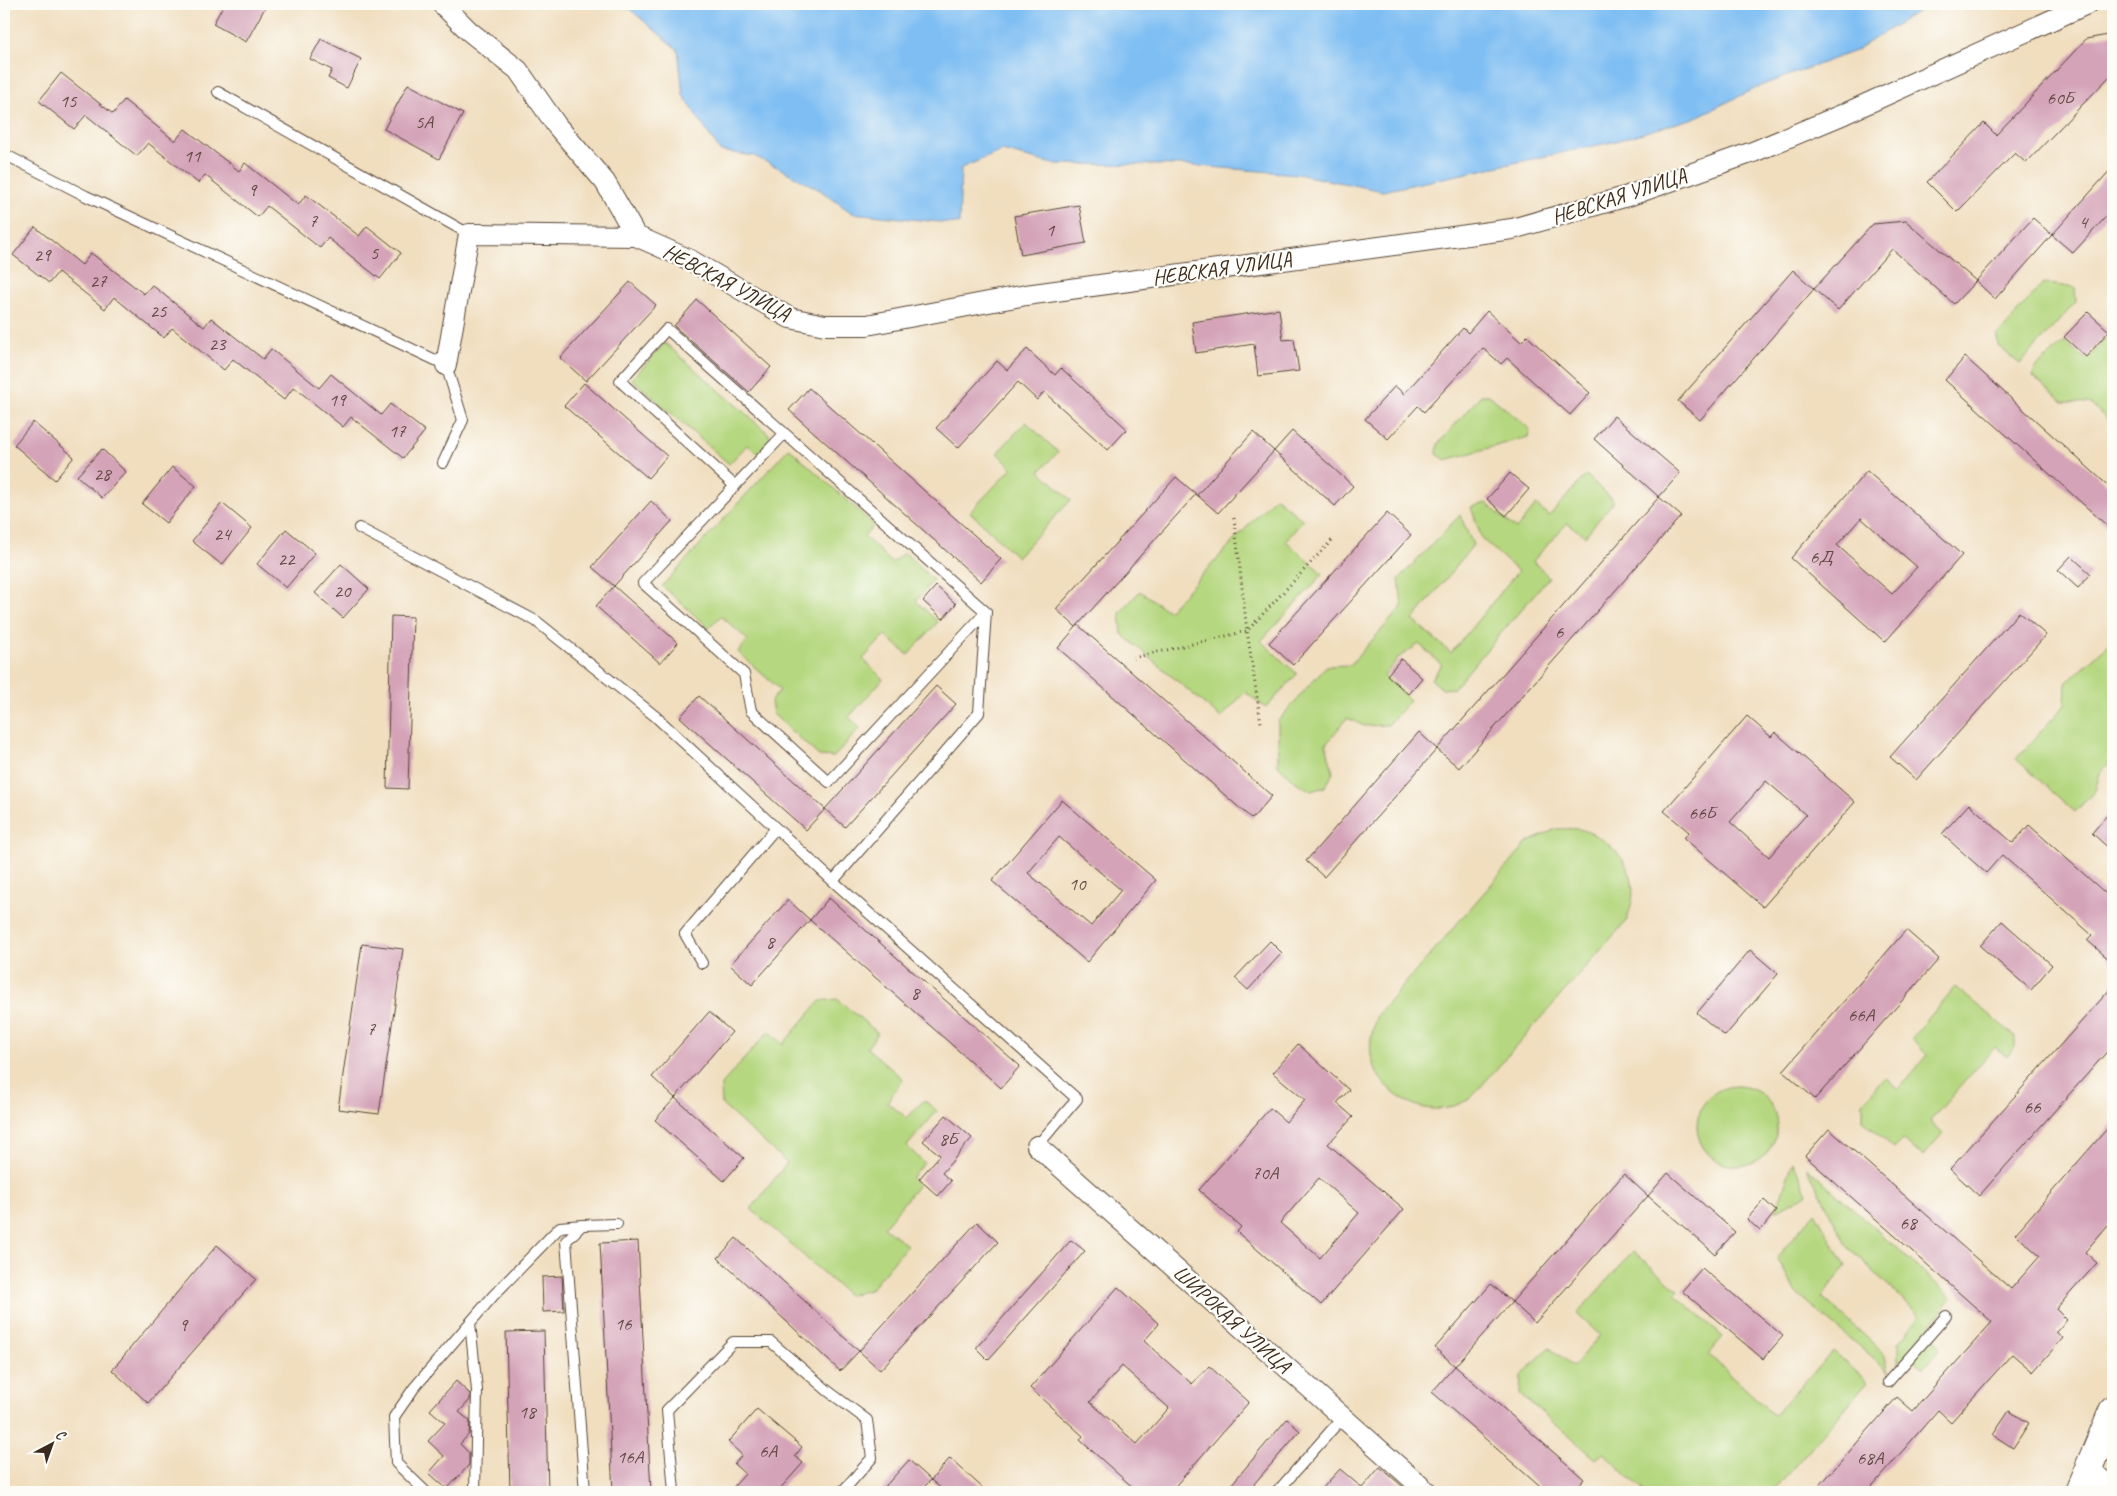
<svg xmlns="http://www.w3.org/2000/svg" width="2117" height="1496" font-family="Caveat,sans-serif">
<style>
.green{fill:#b5d77f;stroke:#78804e}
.water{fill:#7ebef3;stroke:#5c7488}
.building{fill:#d4a3b8;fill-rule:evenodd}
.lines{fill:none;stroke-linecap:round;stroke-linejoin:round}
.lane-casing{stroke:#564536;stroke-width:12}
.street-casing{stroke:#564536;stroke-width:22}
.primary-casing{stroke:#564536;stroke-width:30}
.path{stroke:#564536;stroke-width:3;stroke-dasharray:1 4;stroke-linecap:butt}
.lane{stroke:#fff;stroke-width:10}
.street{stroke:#fff;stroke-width:20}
.primary{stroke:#fff;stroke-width:28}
.labels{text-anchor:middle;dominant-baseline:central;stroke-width:4.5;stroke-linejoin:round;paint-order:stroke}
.number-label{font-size:19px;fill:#614844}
.street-label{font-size:21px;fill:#3b2a1e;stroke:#fdfcf7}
</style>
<rect width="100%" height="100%" fill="#fdfcf7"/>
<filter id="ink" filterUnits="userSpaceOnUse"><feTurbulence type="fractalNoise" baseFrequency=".02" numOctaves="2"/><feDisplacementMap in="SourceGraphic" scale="10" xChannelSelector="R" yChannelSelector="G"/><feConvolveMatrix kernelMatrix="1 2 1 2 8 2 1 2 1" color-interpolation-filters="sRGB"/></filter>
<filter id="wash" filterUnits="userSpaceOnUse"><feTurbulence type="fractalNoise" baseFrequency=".0096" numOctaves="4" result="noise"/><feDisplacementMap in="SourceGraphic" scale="20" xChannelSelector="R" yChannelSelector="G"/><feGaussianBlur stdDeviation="1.12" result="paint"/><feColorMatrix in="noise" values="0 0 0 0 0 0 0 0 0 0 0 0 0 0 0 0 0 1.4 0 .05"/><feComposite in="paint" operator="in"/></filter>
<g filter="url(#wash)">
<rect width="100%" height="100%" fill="#f0debf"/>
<path class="green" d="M 2043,283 L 2075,288 L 2076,302 L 2020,364 L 1998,346 L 1997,336 Z
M 2112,332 L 2113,334 L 2113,424 L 2089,403 L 2063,402 L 2033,377 L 2035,368 L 2065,342 L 2086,360 Z
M 665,343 L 769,434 L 770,439 L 758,453 L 747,445 L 729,464 L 632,379 Z
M 1481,395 L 1489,395 L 1530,429 L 1528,437 L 1446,460 L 1437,454 L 1438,444 Z
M 1026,422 L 1058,452 L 1040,471 L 1071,500 L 1017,557 L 970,512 L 1012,468 L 997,453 Z
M 789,448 L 874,525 L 864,536 L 892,563 L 904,552 L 933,580 L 916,601 L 938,622 L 908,655 L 885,635 L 863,659 L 883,679 L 849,717 L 860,728 L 834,757 L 819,756 L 773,714 L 771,701 L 780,690 L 738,652 L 748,640 L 721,616 L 709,628 L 662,586 Z
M 1586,475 L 1614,501 L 1585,536 L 1567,523 L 1533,561 L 1549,577 L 1454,688 L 1442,689 L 1431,679 L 1442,665 L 1419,644 L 1399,657 L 1384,676 L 1410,700 L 1388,725 L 1364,726 L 1347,718 L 1326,744 L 1333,773 L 1325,787 L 1311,791 L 1293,780 L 1278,765 L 1278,721 L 1326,666 L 1350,665 L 1402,607 L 1399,579 L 1460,515 L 1473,545 L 1413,620 L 1451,653 L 1518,571 L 1482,539 L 1471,507 L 1486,503 L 1516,529 L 1536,505 L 1549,516 Z
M 1275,497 L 1303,520 L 1286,541 L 1323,574 L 1261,641 L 1297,674 L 1266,708 L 1245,692 L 1221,718 L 1122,634 L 1120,613 L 1140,591 L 1168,611 Z
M 2113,640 L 2113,759 L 2100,773 L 2095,791 L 2075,812 L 2016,759 L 2065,705 L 2066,683 Z
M 1556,829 C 1564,829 1575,828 1583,830 C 1612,840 1638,868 1632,901 C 1631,908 1628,914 1627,920 L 1470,1099 C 1463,1102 1455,1106 1448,1108 C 1415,1115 1376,1089 1371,1055 C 1369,1041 1373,1030 1376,1017 L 1527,843 Z
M 1955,987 L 2015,1036 L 2015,1047 L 2007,1057 L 1995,1047 L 1930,1121 L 1943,1133 L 1923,1156 L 1902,1140 L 1894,1148 L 1863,1121 L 1863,1102 L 1885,1077 L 1899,1089 L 1927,1055 L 1911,1039 Z
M 837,999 L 878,1033 L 867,1048 L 903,1079 L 887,1102 L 907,1118 L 924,1100 L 937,1111 L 907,1146 L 924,1163 L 911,1178 L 918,1185 L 884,1227 L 907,1245 L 870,1290 L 848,1295 L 751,1209 L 787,1163 L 722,1105 L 721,1085 L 769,1031 L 783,1044 L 820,1001 Z
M1697 1126a40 40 0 1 1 80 0a40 40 0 1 1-80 0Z
M 1793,1162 L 1807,1194 L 1776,1211 Z
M 1807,1167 L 1952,1298 L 1930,1325 L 1940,1349 L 1923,1368 L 1907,1355 L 1898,1366 L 1898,1343 L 1920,1316 L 1846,1245 Z
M 1815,1212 L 1846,1266 L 1822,1297 L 1884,1353 L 1889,1372 L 1796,1293 L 1777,1257 Z
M 1633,1251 L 1678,1290 L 1675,1294 L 1723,1337 L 1708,1354 L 1774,1415 L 1833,1351 L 1868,1382 L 1772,1492 L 1642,1492 L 1643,1490 L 1603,1453 L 1596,1459 L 1520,1394 L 1521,1376 L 1549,1347 L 1573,1366 L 1600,1335 L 1577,1314 Z"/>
<path class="water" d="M 624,4 L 1929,4 L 1855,51 L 1765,84 L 1694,118 L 1612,142 L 1383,191 L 1297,174 L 1185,165 L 1053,164 L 1002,151 L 961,168 L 959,224 L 852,213 L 820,190 L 779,168 L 754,156 L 720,151 L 683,95 L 678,50 Z"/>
<g id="blocks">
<path class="building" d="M 224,4 L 267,4 L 246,42 L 213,24 Z
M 2113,34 L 2113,73 L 2026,163 L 2015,153 L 1957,212 L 1927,182 L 1984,123 L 1996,135 L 2086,39 Z
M 321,39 L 361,59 L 347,88 L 328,78 L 332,70 L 310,59 Z
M 61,73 L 113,114 L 124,100 L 175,141 L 185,129 L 239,171 L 245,163 L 298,205 L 306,195 L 359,236 L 367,226 L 401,253 L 380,279 L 328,238 L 320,248 L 267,206 L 258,217 L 205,175 L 198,183 L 148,143 L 137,156 L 86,115 L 74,129 L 39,101 Z
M 408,84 L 463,114 L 439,159 L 384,129 Z
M 2113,167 L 2113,209 L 2073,253 L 2052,235 Z
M 1079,205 L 1086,243 L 1021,255 L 1014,216 Z
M 2033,218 L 2052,235 L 1995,299 L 1976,281 Z
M 1906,221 L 1976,281 L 1954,304 L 1892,249 L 1838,310 L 1814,289 L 1873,224 Z
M 35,227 L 82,265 L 91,253 L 144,294 L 152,285 L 204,327 L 211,318 L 263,359 L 271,349 L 319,388 L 331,374 L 381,415 L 390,404 L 425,431 L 403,458 L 351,417 L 343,427 L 294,387 L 284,400 L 233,359 L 224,370 L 172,328 L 164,338 L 114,297 L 105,309 L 58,272 L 49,283 L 13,255 Z
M 1793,270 L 1814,289 L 1700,420 L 1678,401 Z
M 630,282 L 656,305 L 586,381 L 560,358 Z
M 697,300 L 771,367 L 749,392 L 674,326 Z
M 1279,309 L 1283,340 L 1294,339 L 1299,371 L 1258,376 L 1254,344 L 1196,353 L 1192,322 Z
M 1487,311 L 1521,342 L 1527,336 L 1590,393 L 1570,415 L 1507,358 L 1501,364 L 1483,348 L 1424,412 L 1418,406 L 1388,439 L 1365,419 L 1395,386 L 1404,394 L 1463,328 L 1468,333 Z
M 2088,312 L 2109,331 L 2086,357 L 2064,337 Z
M 1027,349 L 1055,375 L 1061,368 L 1127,429 L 1108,450 L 1044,392 L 1037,400 L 1018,382 L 958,448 L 936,428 L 997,361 L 1007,370 Z
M 1965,357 L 2113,490 L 2113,531 L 1945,380 Z
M 584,383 L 667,456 L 648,478 L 564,406 Z
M 809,388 L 1001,559 L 981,582 L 789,410 Z
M 1614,416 L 1680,473 L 1659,497 L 1594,439 Z
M 33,422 L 74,457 L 55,480 L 14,445 Z
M 1292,431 L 1353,486 L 1335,506 L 1274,451 Z
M 1253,432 L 1274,451 L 1218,513 L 1197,495 Z
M 102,449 L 126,472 L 102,498 L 77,476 Z
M 172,467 L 196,486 L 166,523 L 142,504 Z
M 1867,471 L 1962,555 L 1885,642 L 1791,558 ZM 1861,518 L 1917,567 L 1892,594 L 1837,545 Z
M 1510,473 L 1529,489 L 1506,516 L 1487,499 Z
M 1176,477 L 1196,494 L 1076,627 L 1056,609 Z
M 1659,497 L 1681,516 L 1459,768 L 1437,749 Z
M 651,501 L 672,521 L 614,586 L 592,567 Z
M 222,503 L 252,528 L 222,565 L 192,541 Z
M 1387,513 L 1411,535 L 1293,665 L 1269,643 Z
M 286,529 L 315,553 L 286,588 L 257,564 Z
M 2071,556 L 2091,574 L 2078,588 L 2058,570 Z
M 341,564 L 369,589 L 343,618 L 315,593 Z
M 614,586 L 678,643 L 660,663 L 596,606 Z
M 936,586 L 956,604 L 943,619 L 923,601 Z
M 2019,612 L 2046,635 L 1916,780 L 1890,757 Z
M 391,616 L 413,617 L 408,789 L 387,788 Z
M 1078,625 L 1272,796 L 1252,819 L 1058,648 Z
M 1401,659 L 1422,678 L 1408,694 L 1387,675 Z
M 936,686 L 956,704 L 845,827 L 825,809 Z
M 699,696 L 825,809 L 806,830 L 680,717 Z
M 1747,716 L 1771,737 L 1775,732 L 1855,802 L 1763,907 L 1684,838 L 1689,832 L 1664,811 ZM 1766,781 L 1806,815 L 1769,857 L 1730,822 Z
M 1419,732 L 1437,749 L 1324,877 L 1306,861 Z
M 1062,800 L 1156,880 L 1087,962 L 992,881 ZM 1059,837 L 1121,890 L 1091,926 L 1028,873 Z
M 1969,804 L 2013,843 L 2029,825 L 2113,900 L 2113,963 L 2087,940 L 2092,935 L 2002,855 L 1986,873 L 1942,834 Z
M 2113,808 L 2113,852 L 2092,833 Z
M 829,898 L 1020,1066 L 1001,1088 L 810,920 Z
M 788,900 L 810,920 L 752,985 L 730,965 Z
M 2002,921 L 2052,965 L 2031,990 L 1980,946 Z
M 1906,930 L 1939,959 L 1815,1099 L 1783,1071 Z
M 1270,941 L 1282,953 L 1248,990 L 1235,978 Z
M 362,944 L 403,949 L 379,1114 L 338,1109 Z
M 1750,950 L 1778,974 L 1725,1036 L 1697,1013 Z
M 2113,986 L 2113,1045 L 1979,1196 L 1950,1169 Z
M 709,1012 L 732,1032 L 675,1098 L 652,1077 Z
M 1298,1044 L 1349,1090 L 1337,1103 L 1353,1117 L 1328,1144 L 1404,1209 L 1321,1305 L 1237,1232 L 1241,1227 L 1199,1190 L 1270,1108 L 1286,1122 L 1305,1100 L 1273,1073 ZM 1319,1178 L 1359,1213 L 1320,1258 L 1280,1223 Z
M 675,1098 L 744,1158 L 724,1181 L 655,1120 Z
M 946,1115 L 972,1138 L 942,1173 L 951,1181 L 938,1196 L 919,1179 L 940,1155 L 923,1141 Z
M 2113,1122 L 2113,1219 L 2085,1252 L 2097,1263 L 2056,1309 L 2067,1320 L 2056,1332 L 2063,1338 L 2033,1372 L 2012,1354 L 1951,1422 L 1938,1410 L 1867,1492 L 1814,1492 L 1897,1397 L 1913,1411 L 1992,1322 L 1805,1156 L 1829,1129 L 2011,1289 L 2040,1256 L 2015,1234 Z
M 1668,1173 L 1735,1232 L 1715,1254 L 1648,1196 Z
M 1624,1174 L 1648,1196 L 1535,1323 L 1512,1302 Z
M 1764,1200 L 1776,1211 L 1760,1231 L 1747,1219 Z
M 977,1222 L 998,1242 L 880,1370 L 859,1351 Z
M 736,1238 L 859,1351 L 840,1371 L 718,1258 Z
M 1071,1240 L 1085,1251 L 988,1360 L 976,1348 Z
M 638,1241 L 651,1492 L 613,1492 L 600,1243 Z
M 217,1245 L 256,1279 L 148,1403 L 112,1370 Z
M 1702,1268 L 1783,1336 L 1763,1359 L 1682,1291 Z
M 562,1276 L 564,1311 L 543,1312 L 542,1277 Z
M 1491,1284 L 1512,1302 L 1455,1366 L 1435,1348 Z
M 1118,1287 L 1159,1324 L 1144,1341 L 1192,1384 L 1209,1366 L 1249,1402 L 1170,1492 L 1138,1492 L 1080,1440 L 1083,1436 L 1030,1388 ZM 1122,1366 L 1169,1408 L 1137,1444 L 1090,1402 Z
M 544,1331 L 548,1492 L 510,1492 L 506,1332 Z
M 1455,1366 L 1584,1479 L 1573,1492 L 1546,1492 L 1432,1392 Z
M 456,1381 L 470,1394 L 470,1400 L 459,1412 L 470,1421 L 469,1434 L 460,1444 L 469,1453 L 469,1465 L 447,1489 L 429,1473 L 444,1456 L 428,1441 L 445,1423 L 430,1410 Z
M 757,1409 L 802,1447 L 795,1456 L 803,1463 L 777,1492 L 729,1492 L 745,1474 L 734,1464 L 742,1455 L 728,1442 Z
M 2009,1411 L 2029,1423 L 2013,1448 L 1993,1435 Z
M 1287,1419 L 1300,1431 L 1247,1492 L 1225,1492 Z
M 950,1458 L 987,1492 L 945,1492 L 931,1480 Z
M 909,1460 L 931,1480 L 919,1492 L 880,1492 Z
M 1380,1467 L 1409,1492 L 1319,1492 L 1340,1469 L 1362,1488 Z"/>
</g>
</g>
<g filter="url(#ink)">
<use href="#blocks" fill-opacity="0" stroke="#564536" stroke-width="1"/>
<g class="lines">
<g class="lane-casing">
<path id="lane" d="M 218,92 L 469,234
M 4,154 L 86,196 L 446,365 L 463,420 L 443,463
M 784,434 L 643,583 L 744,674 L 751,711 L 829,782 L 986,612
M 735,486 L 620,381 L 667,329 L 986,612
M 359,528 L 536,621 L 655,716 L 833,881 L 1077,1099 L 1037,1146
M 833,881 L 979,713 L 986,612
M 702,963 L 685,934 L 776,828
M 470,1323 L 477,1390 L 475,1492
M 1888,1382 L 1946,1316
M 426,1492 L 396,1463 L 394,1417 L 414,1388 L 493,1296 L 560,1227 L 582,1225
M 585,1492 L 566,1241 L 582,1225 L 617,1224
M 674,1492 L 667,1410 L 733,1342 L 771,1342 L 828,1391 L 867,1420 L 872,1458 L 842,1492
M 1277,1492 L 1343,1417"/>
</g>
<g class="street-casing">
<path id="street" d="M 442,4 L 469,31 L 518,70 L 557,126 L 605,182 L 636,236
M 446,365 L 469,234 L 636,236 L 690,260 L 790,318 L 825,325 L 867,325 L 1026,295 L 1512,229 L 1628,196 L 1753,152 L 1844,114 L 2087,4
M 1037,1146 L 1427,1492
M 2090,1470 L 2113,1489"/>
</g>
<g class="primary-casing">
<path id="primary" d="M 2079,1492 L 2113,1411"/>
</g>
<path class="path" d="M 1234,518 L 1247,631 L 1261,723
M 1133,658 L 1247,631 L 1333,539"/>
<use href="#lane" class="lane"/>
<use href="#street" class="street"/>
<use href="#primary" class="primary"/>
</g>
</g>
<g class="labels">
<g class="number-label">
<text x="2060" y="98">60Б</text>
<text x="68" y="101">15</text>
<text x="424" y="122">5А</text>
<text x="192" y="156">11</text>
<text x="252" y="190">9</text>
<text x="313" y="221">7</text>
<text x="2083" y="222">4</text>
<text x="1050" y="230">1</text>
<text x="374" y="253">5</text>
<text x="42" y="255">29</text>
<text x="98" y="281">27</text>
<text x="158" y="311">25</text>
<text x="217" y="344">23</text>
<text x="337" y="400">19</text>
<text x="397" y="431">17</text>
<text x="102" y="474">28</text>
<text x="222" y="534">24</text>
<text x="1821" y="557">6Д</text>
<text x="286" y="559">22</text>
<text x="342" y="591">20</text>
<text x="1559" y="632">6</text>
<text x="1702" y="813">66Б</text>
<text x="1077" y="884">10</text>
<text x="770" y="942">8</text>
<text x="915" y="993">8</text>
<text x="1861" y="1015">66А</text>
<text x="371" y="1029">7</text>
<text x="2032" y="1107">66</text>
<text x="948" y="1139">8Б</text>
<text x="1265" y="1173">70А</text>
<text x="1908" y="1223">68</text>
<text x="623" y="1324">16</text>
<text x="183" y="1325">9</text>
<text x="527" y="1412">18</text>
<text x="768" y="1451">6А</text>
<text x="630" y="1457">16А</text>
<text x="1870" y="1458">68А</text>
</g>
<g class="street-label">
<text transform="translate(1619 196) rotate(-18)">НЕВСКАЯ УЛИЦА</text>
<text transform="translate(1222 268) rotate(-8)">НЕВСКАЯ УЛИЦА</text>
<text transform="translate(727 282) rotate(28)">НЕВСКАЯ УЛИЦА</text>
<text transform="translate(1232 1319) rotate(42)">ШИРОКАЯ УЛИЦА</text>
</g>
</g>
<rect width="2117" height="1496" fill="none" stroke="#fdfcf7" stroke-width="20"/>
<g transform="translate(52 1444) rotate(41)" stroke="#fdfcf7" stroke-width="4" paint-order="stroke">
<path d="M0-4L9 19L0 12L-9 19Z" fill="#3b2a1e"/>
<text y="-8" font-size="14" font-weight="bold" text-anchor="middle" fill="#3b2a1e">С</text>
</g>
</svg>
